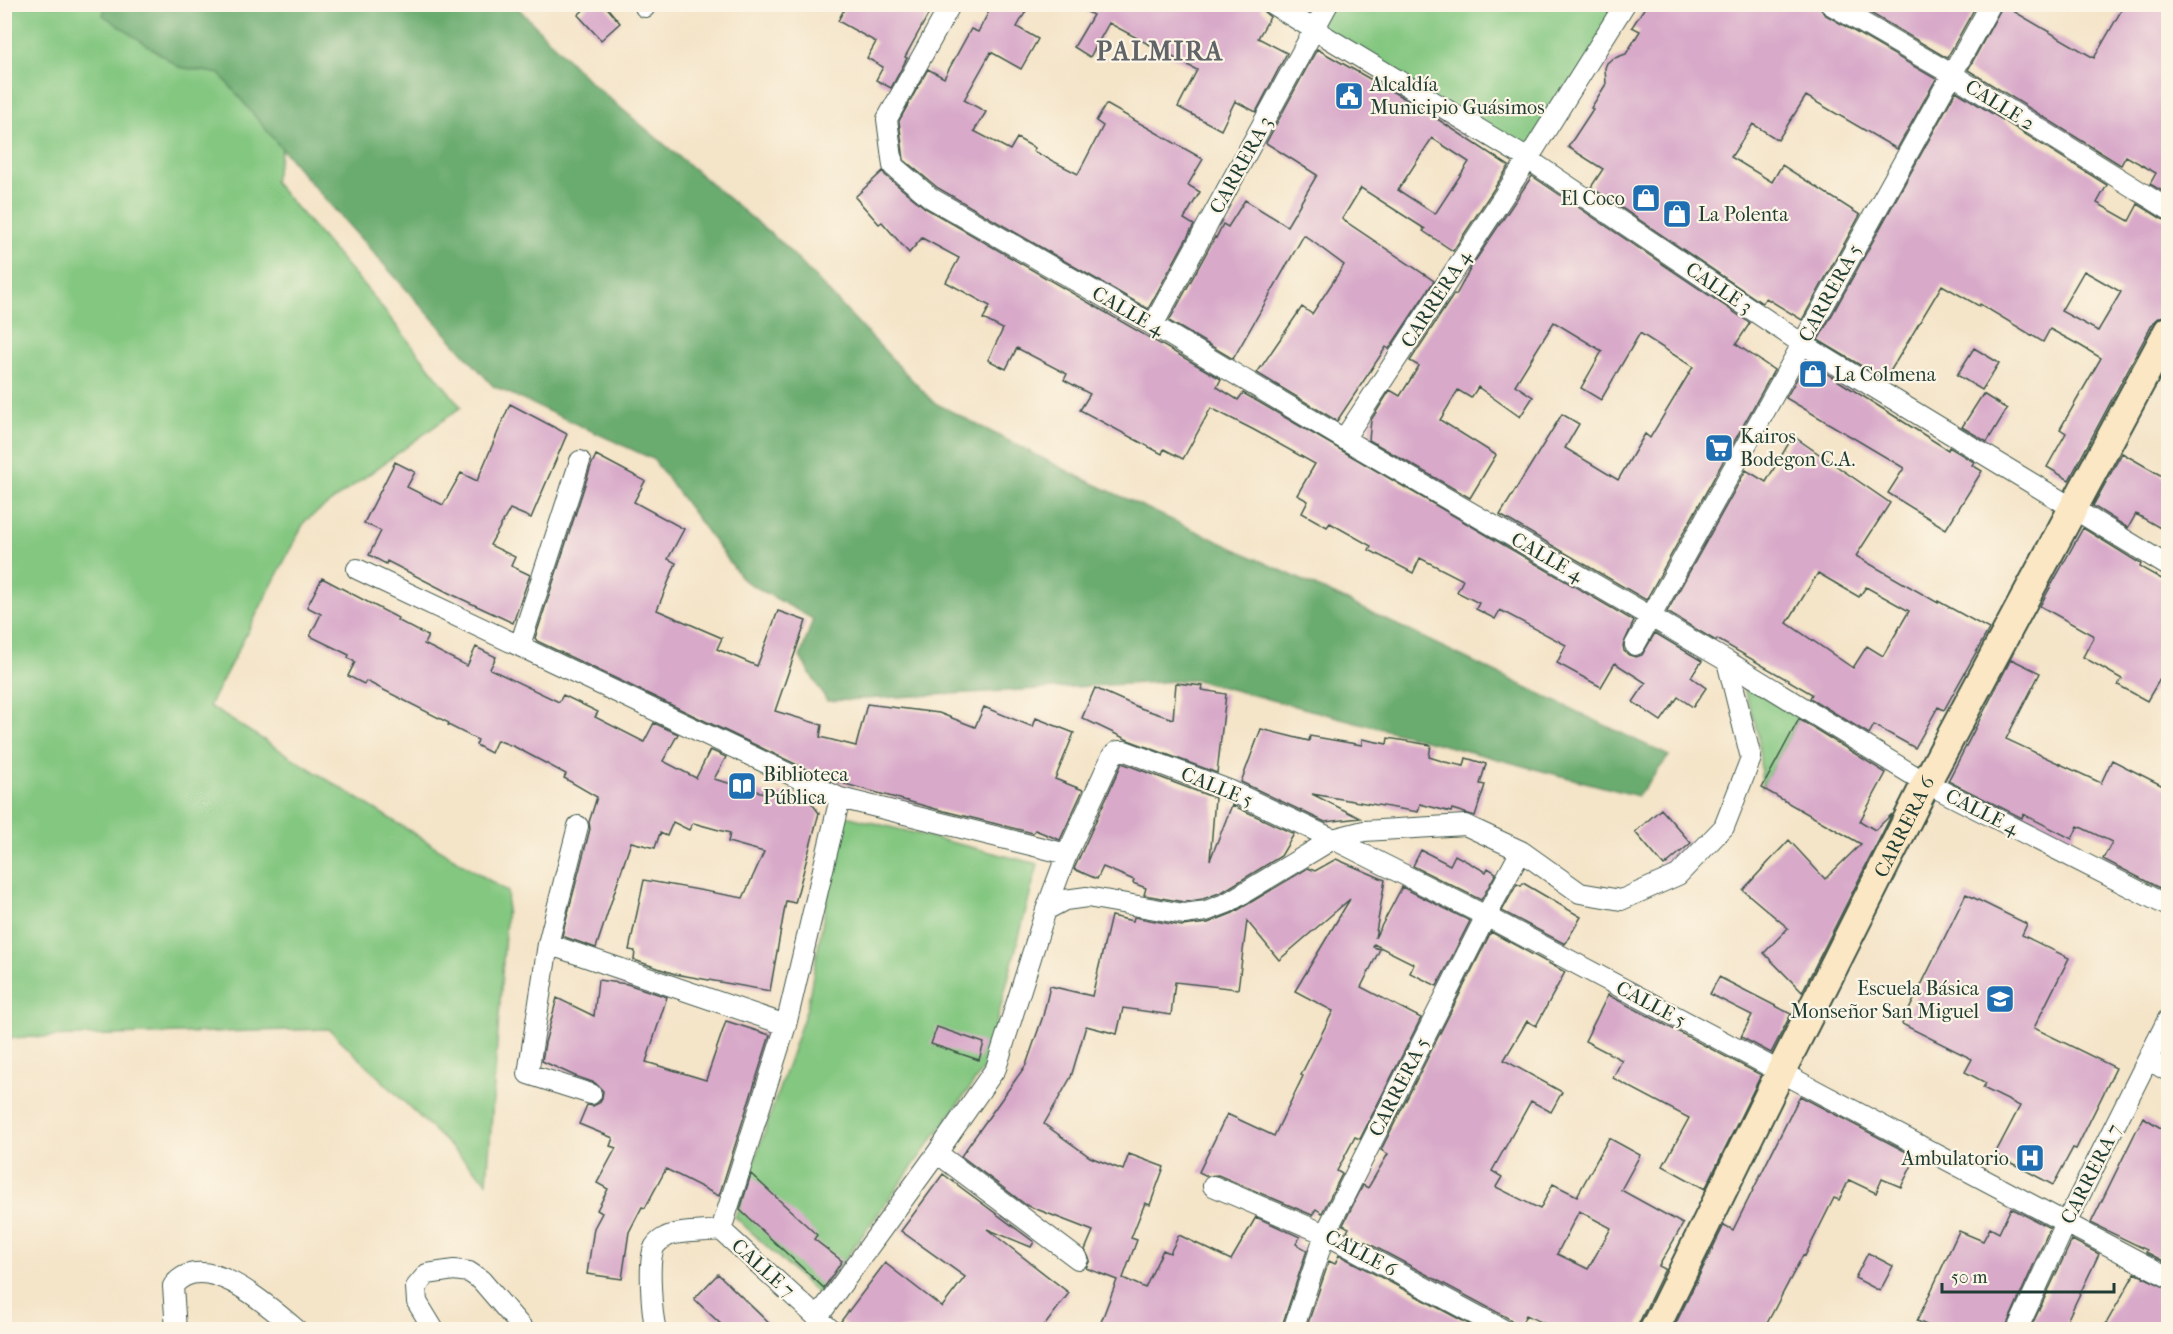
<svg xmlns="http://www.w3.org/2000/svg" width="2173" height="1334" font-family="'IM FELL French Canon',serif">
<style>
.green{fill:#84c781;stroke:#52825a;stroke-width:1.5}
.forest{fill:#6bac6f;stroke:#457452;stroke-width:1.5}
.building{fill:#d8a9c9;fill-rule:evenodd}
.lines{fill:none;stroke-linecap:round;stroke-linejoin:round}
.street-casing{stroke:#3f564a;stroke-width:22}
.secondary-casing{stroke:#3f564a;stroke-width:32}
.street{stroke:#fff;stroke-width:20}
.secondary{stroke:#fbe7c3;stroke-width:28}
.labels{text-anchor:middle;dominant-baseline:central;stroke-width:4.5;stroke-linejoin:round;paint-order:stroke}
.poi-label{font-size:20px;fill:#1f3d34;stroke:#fcf5e5;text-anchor:start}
.street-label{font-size:20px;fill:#1f3d34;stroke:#fcf5e5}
.district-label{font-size:26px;font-weight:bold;letter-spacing:1.5px;fill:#606368;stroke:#fcf5e5}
</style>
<rect width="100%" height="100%" fill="#fcf5e5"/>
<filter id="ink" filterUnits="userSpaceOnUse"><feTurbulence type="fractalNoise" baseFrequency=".0167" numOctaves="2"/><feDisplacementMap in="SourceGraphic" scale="12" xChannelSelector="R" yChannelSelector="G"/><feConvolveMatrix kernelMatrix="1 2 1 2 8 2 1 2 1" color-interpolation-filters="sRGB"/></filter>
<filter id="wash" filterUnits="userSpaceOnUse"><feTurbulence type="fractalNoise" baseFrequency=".008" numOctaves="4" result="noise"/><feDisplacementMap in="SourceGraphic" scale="24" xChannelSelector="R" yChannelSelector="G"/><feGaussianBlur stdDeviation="1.35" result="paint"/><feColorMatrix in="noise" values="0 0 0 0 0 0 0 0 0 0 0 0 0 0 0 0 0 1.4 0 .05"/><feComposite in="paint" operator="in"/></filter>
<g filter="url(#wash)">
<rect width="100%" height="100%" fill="#f4e4c8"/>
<path class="green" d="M 4,5 L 316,5 L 274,182 L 367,289 L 461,407 L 305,521 L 209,706 L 508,892 L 487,1182 L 329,1029 L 5,1038 Z
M 1328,5 L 1625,5 L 1528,159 L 1314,31 Z
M 1742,683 L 1799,718 L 1762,788 L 1758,733 Z
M 842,815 L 1038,864 L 985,1067 L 819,1295 L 735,1217 L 807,1008 Z"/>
<path class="forest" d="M 106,4 L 515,5 L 590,82 L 784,245 L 933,402 L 1079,477 L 1343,599 L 1669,756 L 1638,796 L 1196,680 L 827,701 L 800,657 L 813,619 L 743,580 L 653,459 L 493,386 L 301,172 L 220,74 L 179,67 L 103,15 Z"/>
<g id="blocks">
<path class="building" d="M 590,4 L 604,4 L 620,23 L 601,40 L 578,15 Z
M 847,4 L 934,4 L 905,57 L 907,58 L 891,88 L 876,80 L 883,67 L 867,58 L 876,42 L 838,21 Z
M 993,4 L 1030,4 L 1017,27 L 1038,39 L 1021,69 L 991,52 L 964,100 L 986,112 L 974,131 L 1010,150 L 1017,138 L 1035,148 L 1033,151 L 1078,174 L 1103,126 L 1096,121 L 1106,104 L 1203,159 L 1188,185 L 1200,192 L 1184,219 L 1194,225 L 1148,309 L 938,188 L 904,160 L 899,121 L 928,69 L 944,78 L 971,29 L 978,32 Z
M 1073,4 L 1260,4 L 1262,10 L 1270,17 L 1258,38 L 1287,53 L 1256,112 L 1235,101 L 1221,130 L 1178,107 L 1197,70 L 1109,23 L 1090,57 L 1074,47 L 1093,15 Z
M 1647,4 L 1818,4 L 1824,14 L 1936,79 L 1897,149 L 1806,96 L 1778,140 L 1753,124 L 1731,157 L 1772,182 L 1782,165 L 1860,215 L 1802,320 L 1766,298 L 1762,303 L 1591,187 L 1603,169 L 1568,147 L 1593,109 L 1591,108 L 1606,84 L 1605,68 L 1607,63 L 1612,59 L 1626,54 L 1640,31 L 1632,27 Z
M 1855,4 L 1977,4 L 1947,58 Z
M 2125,4 L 2169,4 L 2169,195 L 2150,184 L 2156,173 L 2126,156 L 2121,165 L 2119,164 L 1968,70 L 2003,5 L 2094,58 Z
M 1317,49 L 1416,105 L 1509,166 L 1453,251 L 1423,231 L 1425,229 L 1361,188 L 1342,219 L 1434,281 L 1389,349 L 1386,347 L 1337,421 L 1257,373 L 1302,307 L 1312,314 L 1344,265 L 1304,235 L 1233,359 L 1169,321 L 1215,237 L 1216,238 L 1223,224 L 1228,227 L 1245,200 L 1287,226 L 1317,175 L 1266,143 ZM 1432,138 L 1469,162 L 1435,214 L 1398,190 Z
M 1956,91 L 2107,185 L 2097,203 L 2129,221 L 2138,204 L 2162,219 L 2169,221 L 2169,315 L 2160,317 L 2153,323 L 2069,480 L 2047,467 L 2066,433 L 2060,429 L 2101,358 L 2081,346 L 2050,329 L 2043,342 L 1980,304 L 1979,306 L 1942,285 L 1885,380 L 1818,340 ZM 2084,271 L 2121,292 L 2098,331 L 2061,311 Z
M 883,171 L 885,175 L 925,208 L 1221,379 L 1217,387 L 1238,400 L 1243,393 L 1634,621 L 1623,645 L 1624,651 L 1629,655 L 1636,657 L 1642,655 L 1655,633 L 1702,661 L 1691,677 L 1706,688 L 1693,707 L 1678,697 L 1661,721 L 1633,702 L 1646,683 L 1615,663 L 1601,687 L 1557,663 L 1566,645 L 1500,610 L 1495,619 L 1476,609 L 1479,603 L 1457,592 L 1463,580 L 1420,558 L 1413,573 L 1369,550 L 1371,546 L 1330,523 L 1327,527 L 1302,513 L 1308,501 L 1297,495 L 1315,464 L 1254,430 L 1211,408 L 1183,459 L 1164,449 L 1162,454 L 1080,410 L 1090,394 L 1064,380 L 1067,374 L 1017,348 L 1006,369 L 988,360 L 1003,329 L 983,319 L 990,306 L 946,282 L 959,258 L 922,238 L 909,253 L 882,222 L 879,224 L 855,197 Z
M 1532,176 L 1750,323 L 1736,344 L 1774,370 L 1646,600 L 1500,515 L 1562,414 L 1579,424 L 1565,448 L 1618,480 L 1645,434 L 1650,438 L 1693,367 L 1640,333 L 1601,400 L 1581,388 L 1602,351 L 1554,322 L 1515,385 L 1533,397 L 1520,417 L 1478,387 L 1471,398 L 1458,390 L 1440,420 L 1496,455 L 1470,498 L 1369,440 L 1371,420 L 1390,390 L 1400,396 L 1419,366 L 1410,361 L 1454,294 L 1456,295 L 1473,264 Z
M 1974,348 L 1999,363 L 1982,390 L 1957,375 Z
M 1807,361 L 1948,450 L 1949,447 L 1974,462 L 1972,465 L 1982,471 L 1946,529 L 1888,493 L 1904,468 L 1786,398 Z
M 1983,394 L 2007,409 L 1987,442 L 1962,427 Z
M 510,404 L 567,434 L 531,518 L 510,509 L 490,545 L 515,557 L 511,566 L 530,575 L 513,623 L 451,594 L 387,561 L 386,564 L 369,555 L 381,531 L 364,523 L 395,462 L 415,472 L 407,487 L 443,505 L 461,473 L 477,481 Z
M 1793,436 L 1890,503 L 1856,556 L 1938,603 L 1938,601 L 1989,629 L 1944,710 L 1938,707 L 1915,748 L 1874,725 L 1869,734 L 1810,698 L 1812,694 L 1717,639 L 1716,641 L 1667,612 L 1746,470 L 1766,482 ZM 1818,573 L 1859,597 L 1866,587 L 1909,611 L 1883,656 L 1867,646 L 1853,668 L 1787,623 Z
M 2122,453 L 2169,480 L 2169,533 L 2136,514 L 2128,528 L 2093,506 Z
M 596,455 L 645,481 L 634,502 L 684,529 L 668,559 L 676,563 L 657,610 L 722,638 L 717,649 L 757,666 L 778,611 L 806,621 L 775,711 L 822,725 L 820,737 L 856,746 L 867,704 L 939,713 L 975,727 L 984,707 L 1033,727 L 1036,718 L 1074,733 L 1055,779 L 1083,790 L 1060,840 L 1035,830 L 1033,833 L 936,809 L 827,779 L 537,641 L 535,638 L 591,466 Z
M 2083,528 L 2141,564 L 2140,567 L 2169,583 L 2169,681 L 2161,677 L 2147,701 L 2118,685 L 2122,679 L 2083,657 L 2094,636 L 2040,606 Z
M 322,578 L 398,618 L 397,620 L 428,636 L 424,644 L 467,666 L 476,647 L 496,657 L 490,669 L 559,702 L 563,695 L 598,712 L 595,717 L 644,742 L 654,723 L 678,734 L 663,761 L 696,778 L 710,750 L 726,757 L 714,779 L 778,797 L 779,793 L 810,801 L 819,813 L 795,903 L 786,901 L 770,991 L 675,974 L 634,960 L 635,951 L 629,950 L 644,880 L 743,898 L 764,852 L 728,842 L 730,833 L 693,823 L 689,830 L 673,822 L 667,836 L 660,833 L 655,848 L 631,842 L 596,948 L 562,936 L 590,829 L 589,822 L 597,797 L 564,778 L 566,774 L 515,747 L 497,740 L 491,753 L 476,745 L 478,740 L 448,725 L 449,723 L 366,681 L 364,684 L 348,676 L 355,662 L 348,658 L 349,655 L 310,636 L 321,614 L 307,607 Z
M 2011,659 L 2040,673 L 2006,739 L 2101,783 L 2112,760 L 2169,789 L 2169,893 L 2103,859 L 2112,842 L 2078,826 L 2072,839 L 2023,814 L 2022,818 L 1948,781 Z
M 1176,683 L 1203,686 L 1202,690 L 1226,694 L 1217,773 L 1128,740 L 1082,718 L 1095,688 L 1140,708 L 1173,719 Z
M 1799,719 L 1886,773 L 1860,821 L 1875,830 L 1892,814 L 1802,992 L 1764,953 L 1788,928 L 1743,890 L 1789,840 L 1825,879 L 1861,844 L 1762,788 Z
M 1261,729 L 1309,741 L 1310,736 L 1362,745 L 1362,739 L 1387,744 L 1388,738 L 1431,745 L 1429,757 L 1445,762 L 1464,766 L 1466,758 L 1486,764 L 1480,784 L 1485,785 L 1475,816 L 1452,809 L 1451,812 L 1420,804 L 1418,812 L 1312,794 L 1360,818 L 1325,822 L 1241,782 Z
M 1122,763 L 1215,798 L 1210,860 L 1232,805 L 1294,834 L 1281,856 L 1222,892 L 1203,899 L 1184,902 L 1144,895 L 1146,888 L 1133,883 L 1134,880 L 1103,867 L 1097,879 L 1074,869 Z
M 1661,809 L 1691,843 L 1664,866 L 1635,832 Z
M 1421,850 L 1450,865 L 1455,855 L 1486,872 L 1488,868 L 1496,873 L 1481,900 L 1413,866 Z
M 1336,859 L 1385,880 L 1375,938 L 1402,887 L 1470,921 L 1437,986 L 1410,973 L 1414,964 L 1374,944 L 1373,947 L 1380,949 L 1361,987 L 1421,1018 L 1360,1139 L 1355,1137 L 1337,1171 L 1342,1174 L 1322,1213 L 1316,1209 L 1312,1215 L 1218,1175 L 1207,1176 L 1199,1172 L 1227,1114 L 1274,1136 L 1303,1076 L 1301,1075 L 1333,1011 L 1295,991 L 1350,899 L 1279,960 L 1247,921 L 1238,989 L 1175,982 L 1171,1015 L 1123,1008 L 1117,1034 L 1086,1026 L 1071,1077 L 1044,1124 L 1090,1157 L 1123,1170 L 1129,1154 L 1164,1167 L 1150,1205 L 1145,1203 L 1131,1238 L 1137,1240 L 1123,1278 L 1145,1288 L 1163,1250 L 1170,1253 L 1179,1235 L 1231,1260 L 1256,1217 L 1300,1237 L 1296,1244 L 1307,1250 L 1281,1329 L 1119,1329 L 1101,1322 L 1117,1280 L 1086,1268 L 1090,1260 L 1085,1250 L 1093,1231 L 1026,1205 L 961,1156 L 1026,1065 L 1043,1016 L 1050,986 L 1092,996 L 1111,916 L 1133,921 L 1134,917 L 1182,926 L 1208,923 L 1233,913 L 1308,868 L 1315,871 Z
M 1523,883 L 1581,917 L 1565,944 L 1502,911 L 1517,884 L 1521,886 Z
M 1966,894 L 2027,924 L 2022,935 L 2069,958 L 2034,1028 L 2116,1068 L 2076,1149 L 2073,1148 L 2053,1185 L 1995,1154 L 2020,1106 L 1983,1088 L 1986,1083 L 1965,1072 L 1972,1059 L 1902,1024 Z
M 1491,932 L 1565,972 L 1536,1026 L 1527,1021 L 1504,1060 L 1562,1092 L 1551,1112 L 1531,1101 L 1492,1171 L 1502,1177 L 1496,1187 L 1540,1209 L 1553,1184 L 1577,1196 L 1609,1138 L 1640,1155 L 1621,1190 L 1683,1224 L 1659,1266 L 1665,1269 L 1639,1323 L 1638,1329 L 1556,1329 L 1526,1315 L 1519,1329 L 1516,1329 L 1514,1324 L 1510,1319 L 1347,1232 L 1349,1228 L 1343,1225 L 1363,1185 L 1368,1188 L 1388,1154 L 1381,1150 ZM 1579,1211 L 1611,1228 L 1588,1269 L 1557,1254 Z
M 1719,977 L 1791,1014 L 1771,1053 L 1741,1037 L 1752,1015 L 1710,994 Z
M 598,980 L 627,984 L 667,997 L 646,1062 L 706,1080 L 726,1021 L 770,1035 L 719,1196 L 666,1169 L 645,1208 L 642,1207 L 629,1232 L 622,1279 L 587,1274 L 594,1228 L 602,1213 L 597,1210 L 608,1189 L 597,1183 L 616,1148 L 610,1146 L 613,1138 L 579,1124 L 587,1105 L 593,1106 L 599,1103 L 602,1098 L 603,1091 L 595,1083 L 575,1076 L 542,1061 L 545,1043 L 557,998 L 594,1016 Z
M 1608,995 L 1761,1075 L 1705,1189 L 1663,1166 L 1689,1118 L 1613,1078 L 1622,1060 L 1585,1041 Z
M 937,1027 L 984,1043 L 979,1060 L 931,1044 Z
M 1800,1096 L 1916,1157 L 1901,1187 L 1882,1179 L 1876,1193 L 1849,1180 L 1839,1200 L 1834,1198 L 1805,1256 L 1803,1255 L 1764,1329 L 1673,1329 L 1724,1225 L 1733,1230 Z
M 2143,1117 L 2169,1133 L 2169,1264 L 2146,1252 L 2147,1250 L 2091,1223 Z
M 751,1174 L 817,1235 L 814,1239 L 842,1261 L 824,1288 L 740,1210 Z
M 943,1174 L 1034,1242 L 1031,1247 L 987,1229 L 1069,1293 L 1042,1329 L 852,1329 L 841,1321 L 885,1263 L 942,1307 L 965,1277 L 901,1231 Z
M 2011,1208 L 2050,1228 L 2005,1329 L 1936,1329 L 1917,1321 L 1959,1231 L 1983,1241 L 1990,1228 L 1999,1233 Z
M 2072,1240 L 2099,1254 L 2063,1329 L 2030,1329 Z
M 1868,1253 L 1893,1266 L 1880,1291 L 1855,1278 Z
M 1339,1255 L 1478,1329 L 1306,1329 L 1329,1261 L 1335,1264 Z
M 2135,1273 L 2169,1289 L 2169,1329 L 2103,1329 Z
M 718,1274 L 775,1329 L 726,1329 L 694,1299 Z"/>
</g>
</g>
<g filter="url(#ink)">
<use href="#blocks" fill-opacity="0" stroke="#3f564a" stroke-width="1.5"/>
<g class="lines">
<g class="street-casing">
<path id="street" d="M 644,4 L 645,7
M 951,4 L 887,119 L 893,166 L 931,198 L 1153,325 L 1344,439 L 1727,661 L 1926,783 L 2168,906
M 1272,4 L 1528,159 L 1801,343 L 2168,566
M 1830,4 L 1953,75 L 2168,209
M 1153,325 L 1328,4
M 1344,439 L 1528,159 L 1625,4
M 357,569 L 840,798 L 1067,854
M 520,645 L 580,461
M 1635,645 L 1991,4
M 578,826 L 548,944 L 528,1074 L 591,1094
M 1046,910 L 1065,900 L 1087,897 L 1184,914 L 1206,911 L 1227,903 L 1333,839 L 1364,831 L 1465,825 L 1521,851 L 1580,893 L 1621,900 L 1678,875 L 1724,827 L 1751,758 L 1727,661
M 548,944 L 786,1025
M 2149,1060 L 2168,1071
M 937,1153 L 1078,1259
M 1213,1186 L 1325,1234 L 1504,1330
M 721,1230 L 786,1025 L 840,798
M 721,1230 L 831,1330
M 818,1317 L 937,1153 L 996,1068 L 1046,910 L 1067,854 L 1112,756 L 1118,751 L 1125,751 L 1229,790 L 1333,839 L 1486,916 L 2168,1277
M 176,1330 L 173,1286 C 203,1246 270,1307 297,1330
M 434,1330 L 417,1302 L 416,1287 L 427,1274 L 454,1270 L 469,1272 L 481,1280 L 524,1330
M 656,1330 C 652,1315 647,1259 655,1246 C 657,1243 662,1239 666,1237 C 676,1231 708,1232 721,1230
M 1293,1330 L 1325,1234 L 1486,916 L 1521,851
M 2017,1330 L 2066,1223 L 2168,1019"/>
</g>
<g class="secondary-casing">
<g id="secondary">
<path id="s1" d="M 1654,1330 L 1780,1073 L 1926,783 L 2168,331"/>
</g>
</g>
<use href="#street" class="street"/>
<use href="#secondary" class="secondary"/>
</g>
</g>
<defs>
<g id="civic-square" transform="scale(1.5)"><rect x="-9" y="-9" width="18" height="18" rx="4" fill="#1f6fb2" stroke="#fcf5e5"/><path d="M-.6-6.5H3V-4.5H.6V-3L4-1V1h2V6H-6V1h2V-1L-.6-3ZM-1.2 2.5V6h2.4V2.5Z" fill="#fff"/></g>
<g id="shop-square" transform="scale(1.5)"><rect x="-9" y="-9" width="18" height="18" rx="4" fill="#1f6fb2" stroke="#fcf5e5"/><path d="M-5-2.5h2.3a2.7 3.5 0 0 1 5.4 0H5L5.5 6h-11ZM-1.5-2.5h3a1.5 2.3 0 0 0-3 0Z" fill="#fff"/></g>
<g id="supermarket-square" transform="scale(1.5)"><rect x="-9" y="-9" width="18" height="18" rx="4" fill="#1f6fb2" stroke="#fcf5e5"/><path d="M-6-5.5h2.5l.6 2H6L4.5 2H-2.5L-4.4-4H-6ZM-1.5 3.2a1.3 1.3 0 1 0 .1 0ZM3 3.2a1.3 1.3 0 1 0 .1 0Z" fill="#fff"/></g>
<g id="library-square" transform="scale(1.5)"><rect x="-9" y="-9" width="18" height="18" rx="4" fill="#1f6fb2" stroke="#fcf5e5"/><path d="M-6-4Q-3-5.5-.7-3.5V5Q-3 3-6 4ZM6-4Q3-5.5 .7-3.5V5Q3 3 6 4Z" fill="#fff"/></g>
<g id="school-square" transform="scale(1.5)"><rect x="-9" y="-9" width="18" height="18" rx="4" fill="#1f6fb2" stroke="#fcf5e5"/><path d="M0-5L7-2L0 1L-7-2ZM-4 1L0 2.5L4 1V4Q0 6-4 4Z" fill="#fff"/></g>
<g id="hospital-square" transform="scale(1.5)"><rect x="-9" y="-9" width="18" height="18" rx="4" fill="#1f6fb2" stroke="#fcf5e5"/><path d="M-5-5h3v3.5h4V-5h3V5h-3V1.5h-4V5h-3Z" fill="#fff"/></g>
</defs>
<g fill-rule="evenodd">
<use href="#civic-square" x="1349" y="96"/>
<use href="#shop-square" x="1646" y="198"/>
<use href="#shop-square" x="1677" y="214"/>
<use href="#shop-square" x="1813" y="374"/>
<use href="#supermarket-square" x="1719" y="448"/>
<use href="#library-square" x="742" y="786"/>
<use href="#school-square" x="2000" y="999"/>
<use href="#hospital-square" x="2030" y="1158"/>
</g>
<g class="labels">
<g class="poi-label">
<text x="1370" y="84">Alcaldía<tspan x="1370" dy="23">Municipio Guásimos</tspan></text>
<text x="1625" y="198" text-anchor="end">El Coco</text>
<text x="1698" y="214">La Polenta</text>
<text x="1834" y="374">La Colmena</text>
<text x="1740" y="436">Kairos<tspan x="1740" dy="23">Bodegon C.A.</tspan></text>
<text x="763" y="774">Biblioteca<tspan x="763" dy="23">Pública</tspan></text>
<text x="1979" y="988" text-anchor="end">Escuela Básica<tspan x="1979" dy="23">Monseñor San Miguel</tspan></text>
<text x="2009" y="1158" text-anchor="end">Ambulatorio</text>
</g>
<g class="street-label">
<text transform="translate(2000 105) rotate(32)">CALLE 2</text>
<text transform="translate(1241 165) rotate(-61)">CARRERA 3</text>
<text transform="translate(1719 288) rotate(34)">CALLE 3</text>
<text transform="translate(1830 293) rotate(-61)">CARRERA 5</text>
<text transform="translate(1436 299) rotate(-57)">CARRERA 4</text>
<text transform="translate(1128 311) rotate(30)">CALLE 4</text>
<text transform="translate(1547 557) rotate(30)">CALLE 4</text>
<text transform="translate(1217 787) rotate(22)">CALLE 5</text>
<text transform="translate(1982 812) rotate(27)">CALLE 4</text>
<text stroke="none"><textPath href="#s1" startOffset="562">CARRERA 6</textPath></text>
<text transform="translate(1651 1004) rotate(28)">CALLE 5</text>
<text transform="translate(1399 1087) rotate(-63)">CARRERA 5</text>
<text transform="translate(2091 1174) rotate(-63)">CARRERA 7</text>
<text transform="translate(1361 1253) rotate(28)">CALLE 6</text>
<text transform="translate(763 1268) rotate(42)">CALLE 7</text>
</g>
<g class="district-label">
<text x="1160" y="51">PALMIRA</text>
</g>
</g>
<rect width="2173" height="1334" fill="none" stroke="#fcf5e5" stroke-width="24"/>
<path d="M1942 1283v9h172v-9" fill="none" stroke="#1f3d34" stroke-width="3"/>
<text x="1951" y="1283" font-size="18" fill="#1f3d34" stroke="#fcf5e5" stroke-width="4.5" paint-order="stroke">50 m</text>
</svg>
